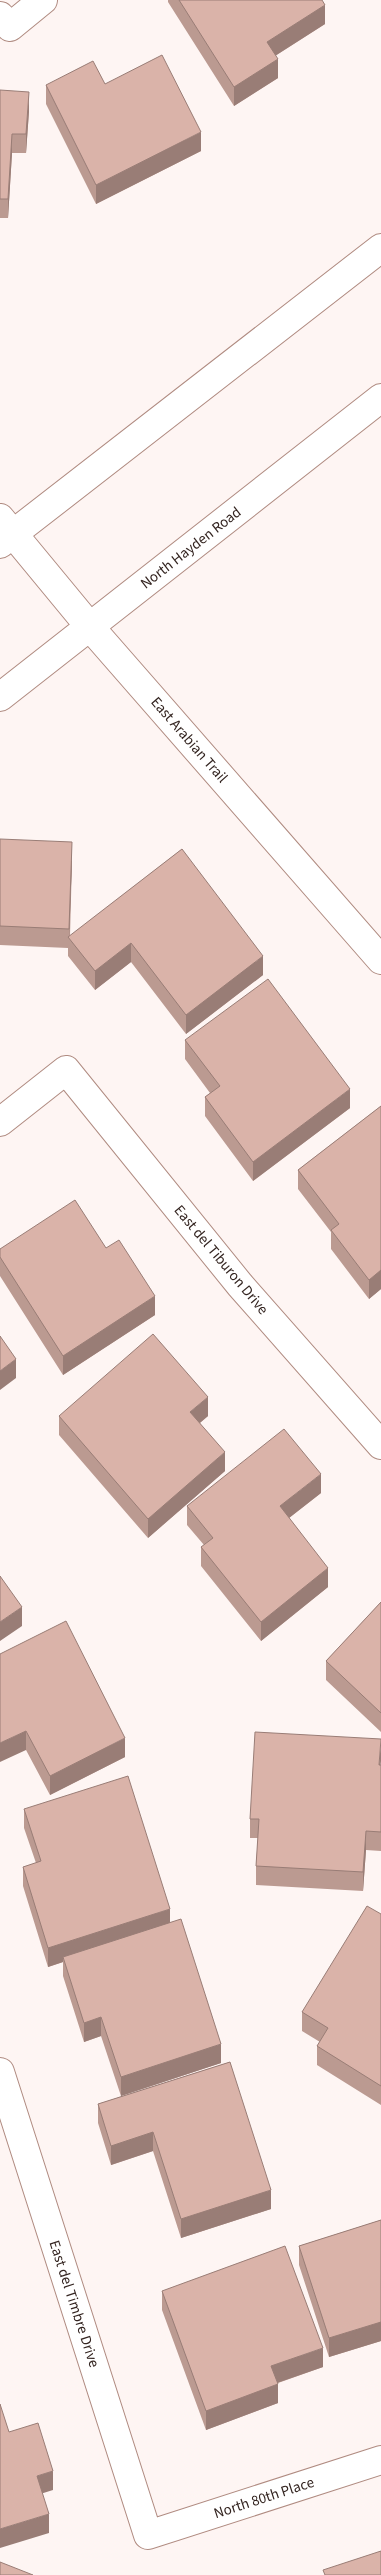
<svg xmlns="http://www.w3.org/2000/svg" width="381" height="2575" font-family="'Source Sans 3',sans-serif">
<style>
.lines{fill:none;stroke-linecap:round;stroke-linejoin:round}
.street-casing{stroke:#b08b81;stroke-width:30}
.secondary-casing{stroke:#b08b81;stroke-width:30}
.street{stroke:#fff;stroke-width:28}
.secondary{stroke:#fff;stroke-width:28}
.wall{fill:#bb9a91}
.shaded-wall{fill:#997d76}
.building{fill:#dab3a9;stroke:#997d76}
.labels{text-anchor:middle;dominant-baseline:central;stroke-width:4.5;stroke-linejoin:round;paint-order:stroke}
.street-label{font-size:15px;fill:#342521;stroke:#fff}
</style>
<rect width="100%" height="100%" fill="#fef5f3"/>
<g class="lines">
<g class="street-casing">
<path id="street" d="M 0,16 L 10,27 L 43,0
M 0,1122 L 66,1070 L 240,1285 L 381,1445
M 0,2072 L 148,2535 L 381,2460"/>
</g>
<g class="secondary-casing">
<path id="secondary" d="M 0,518 L 90,627 L 381,960
M 0,544 L 381,248
M 0,697 L 381,398"/>
</g>
<use href="#street" class="street"/>
<use href="#secondary" class="secondary"/>
</g>
<path class="wall" d="M 168,0 L 322,0 L 325,24 L 275,56 L 278,78 L 234,106 L 168,2 Z
M 105,84 L 201,151 L 96,204 L 46,104 L 46,85 Z
M 0,90 L 29,111 L 26,153 L 12,153 L 8,218 L 0,218 Z
M 0,839 L 72,861 L 70,936 L 182,849 L 263,975 L 186,1034 L 131,962 L 95,990 L 68,956 L 68,948 L 0,945 Z
M 185,1040 L 350,1108 L 253,1181 L 205,1116 L 205,1097 L 210,1093 L 185,1059 Z
M 381,1106 L 381,1289 L 369,1299 L 331,1249 L 331,1232 L 298,1189 L 298,1170 Z
M 106,1248 L 155,1315 L 63,1375 L 0,1276 L 0,1249 Z
M 59,1416 L 208,1416 L 200,1423 L 225,1471 L 148,1538 L 59,1435 Z
M 321,1493 L 289,1518 L 328,1587 L 261,1641 L 201,1566 L 201,1547 L 204,1545 L 187,1525 L 187,1506 Z
M 381,1602 L 381,1732 L 326,1680 L 326,1661 Z
M 0,1654 L 125,1757 L 50,1795 L 26,1750 Z
M 381,1765 L 381,1851 L 366,1850 L 363,1891 L 256,1885 L 256,1866 L 258,1838 L 250,1838 L 250,1819 Z
M 24,1809 L 170,1923 L 221,2063 L 121,2096 L 101,2036 L 84,2042 L 63,1976 L 63,1962 L 48,1967 L 23,1886 L 23,1867 L 36,1863 L 24,1828 Z
M 381,1914 L 381,2105 L 317,2065 L 317,2046 L 320,2042 L 302,2031 L 302,2012 Z
M 230,2062 L 271,2209 L 181,2238 L 153,2151 L 111,2165 L 98,2123 L 98,2104 Z
M 381,2220 L 381,2341 L 329,2357 L 299,2265 L 299,2246 Z
M 162,2291 L 323,2367 L 278,2383 L 278,2403 L 206,2430 L 162,2310 Z"/>
<path class="shaded-wall" d="M 325,5 L 325,24 L 267,61 L 267,42 Z
M 278,59 L 278,78 L 234,106 L 234,87 Z
M 29,92 L 29,111 L 26,153 L 26,134 Z
M 201,132 L 201,151 L 96,204 L 96,185 Z
M 12,134 L 12,153 L 8,218 L 8,199 Z
M 72,842 L 72,861 L 69,939 L 69,929 Z
M 131,943 L 131,962 L 95,990 L 95,971 Z
M 263,956 L 263,975 L 186,1034 L 186,1015 Z
M 350,1089 L 350,1108 L 253,1181 L 253,1162 Z
M 381,1270 L 381,1289 L 369,1299 L 369,1280 Z
M 155,1296 L 155,1315 L 63,1375 L 63,1356 Z
M 16,1359 L 16,1378 L 0,1390 L 0,1371 Z
M 208,1397 L 208,1416 L 190,1431 L 190,1412 Z
M 225,1452 L 225,1471 L 148,1538 L 148,1519 Z
M 321,1474 L 321,1493 L 280,1525 L 280,1506 Z
M 328,1568 L 328,1587 L 261,1641 L 261,1622 Z
M 22,1607 L 22,1626 L 0,1641 L 0,1622 Z
M 26,1731 L 26,1750 L 0,1762 L 0,1743 Z
M 125,1738 L 125,1757 L 50,1795 L 50,1776 Z
M 381,1742 L 381,1761 L 379,1784 L 379,1765 Z
M 366,1831 L 366,1850 L 363,1891 L 363,1872 Z
M 170,1909 L 170,1928 L 63,1957 L 63,1962 L 48,1967 L 48,1948 Z
M 101,2017 L 101,2036 L 84,2042 L 84,2023 Z
M 221,2044 L 221,2063 L 121,2096 L 121,2077 Z
M 153,2132 L 153,2151 L 111,2165 L 111,2146 Z
M 271,2190 L 271,2209 L 181,2238 L 181,2219 Z
M 381,2322 L 381,2341 L 329,2357 L 329,2338 Z
M 323,2348 L 323,2367 L 271,2385 L 271,2366 Z
M 278,2384 L 278,2403 L 206,2430 L 206,2411 Z
M 53,2471 L 53,2490 L 37,2495 L 37,2476 Z
M 49,2514 L 49,2533 L 0,2548 L 0,2529 Z"/>
<path class="building" d="M 179,0 L 322,0 L 325,5 L 267,42 L 278,59 L 234,87 Z
M 162,55 L 201,132 L 96,185 L 46,85 L 93,61 L 105,84 Z
M 0,90 L 29,92 L 26,134 L 12,134 L 8,199 L 0,199 Z
M 0,839 L 72,842 L 69,929 L 0,926 Z
M 182,849 L 263,956 L 186,1015 L 131,943 L 95,971 L 68,937 Z
M 268,979 L 350,1089 L 253,1162 L 205,1097 L 220,1086 L 185,1040 Z
M 381,1106 L 381,1270 L 369,1280 L 331,1230 L 339,1224 L 298,1170 Z
M 75,1200 L 106,1248 L 119,1240 L 155,1296 L 63,1356 L 0,1257 L 0,1249 Z
M 153,1334 L 208,1397 L 190,1412 L 225,1452 L 148,1519 L 59,1416 Z
M 0,1336 L 16,1359 L 0,1371 Z
M 284,1429 L 321,1474 L 280,1506 L 328,1568 L 261,1622 L 201,1547 L 213,1538 L 187,1506 Z
M 0,1576 L 22,1607 L 0,1622 Z
M 381,1602 L 381,1713 L 326,1661 Z
M 66,1621 L 125,1738 L 50,1776 L 26,1731 L 0,1743 L 0,1654 Z
M 255,1732 L 381,1739 L 379,1765 L 381,1765 L 381,1832 L 366,1831 L 363,1872 L 256,1866 L 259,1819 L 250,1819 Z
M 128,1776 L 170,1909 L 48,1948 L 23,1867 L 41,1861 L 24,1809 Z
M 367,1906 L 381,1914 L 381,2086 L 317,2046 L 328,2028 L 302,2012 Z
M 181,1919 L 221,2044 L 121,2077 L 101,2017 L 84,2023 L 63,1957 Z
M 230,2062 L 271,2190 L 181,2219 L 153,2132 L 111,2146 L 98,2104 Z
M 381,2220 L 381,2322 L 329,2338 L 299,2246 Z
M 285,2246 L 323,2348 L 271,2366 L 278,2384 L 206,2411 L 162,2291 Z
M 0,2404 L 9,2432 L 38,2423 L 53,2471 L 37,2476 L 49,2514 L 0,2529 Z
M 381,2551 L 381,2575 L 325,2575 L 323,2570 Z
M 0,2562 L 33,2575 L 0,2575 Z"/>
<g class="labels">
<g class="street-label">
<text transform="translate(191 548) rotate(-38)">North Hayden Road</text>
<text transform="translate(189 740) rotate(49)">East Arabian Trail</text>
<text transform="translate(221 1260) rotate(50)">East del Tiburon Drive</text>
<text transform="translate(74 2304) rotate(72)">East del Timbre Drive</text>
<text transform="translate(264 2498) rotate(-18)">North 80th Place</text>
</g>
</g>
</svg>
